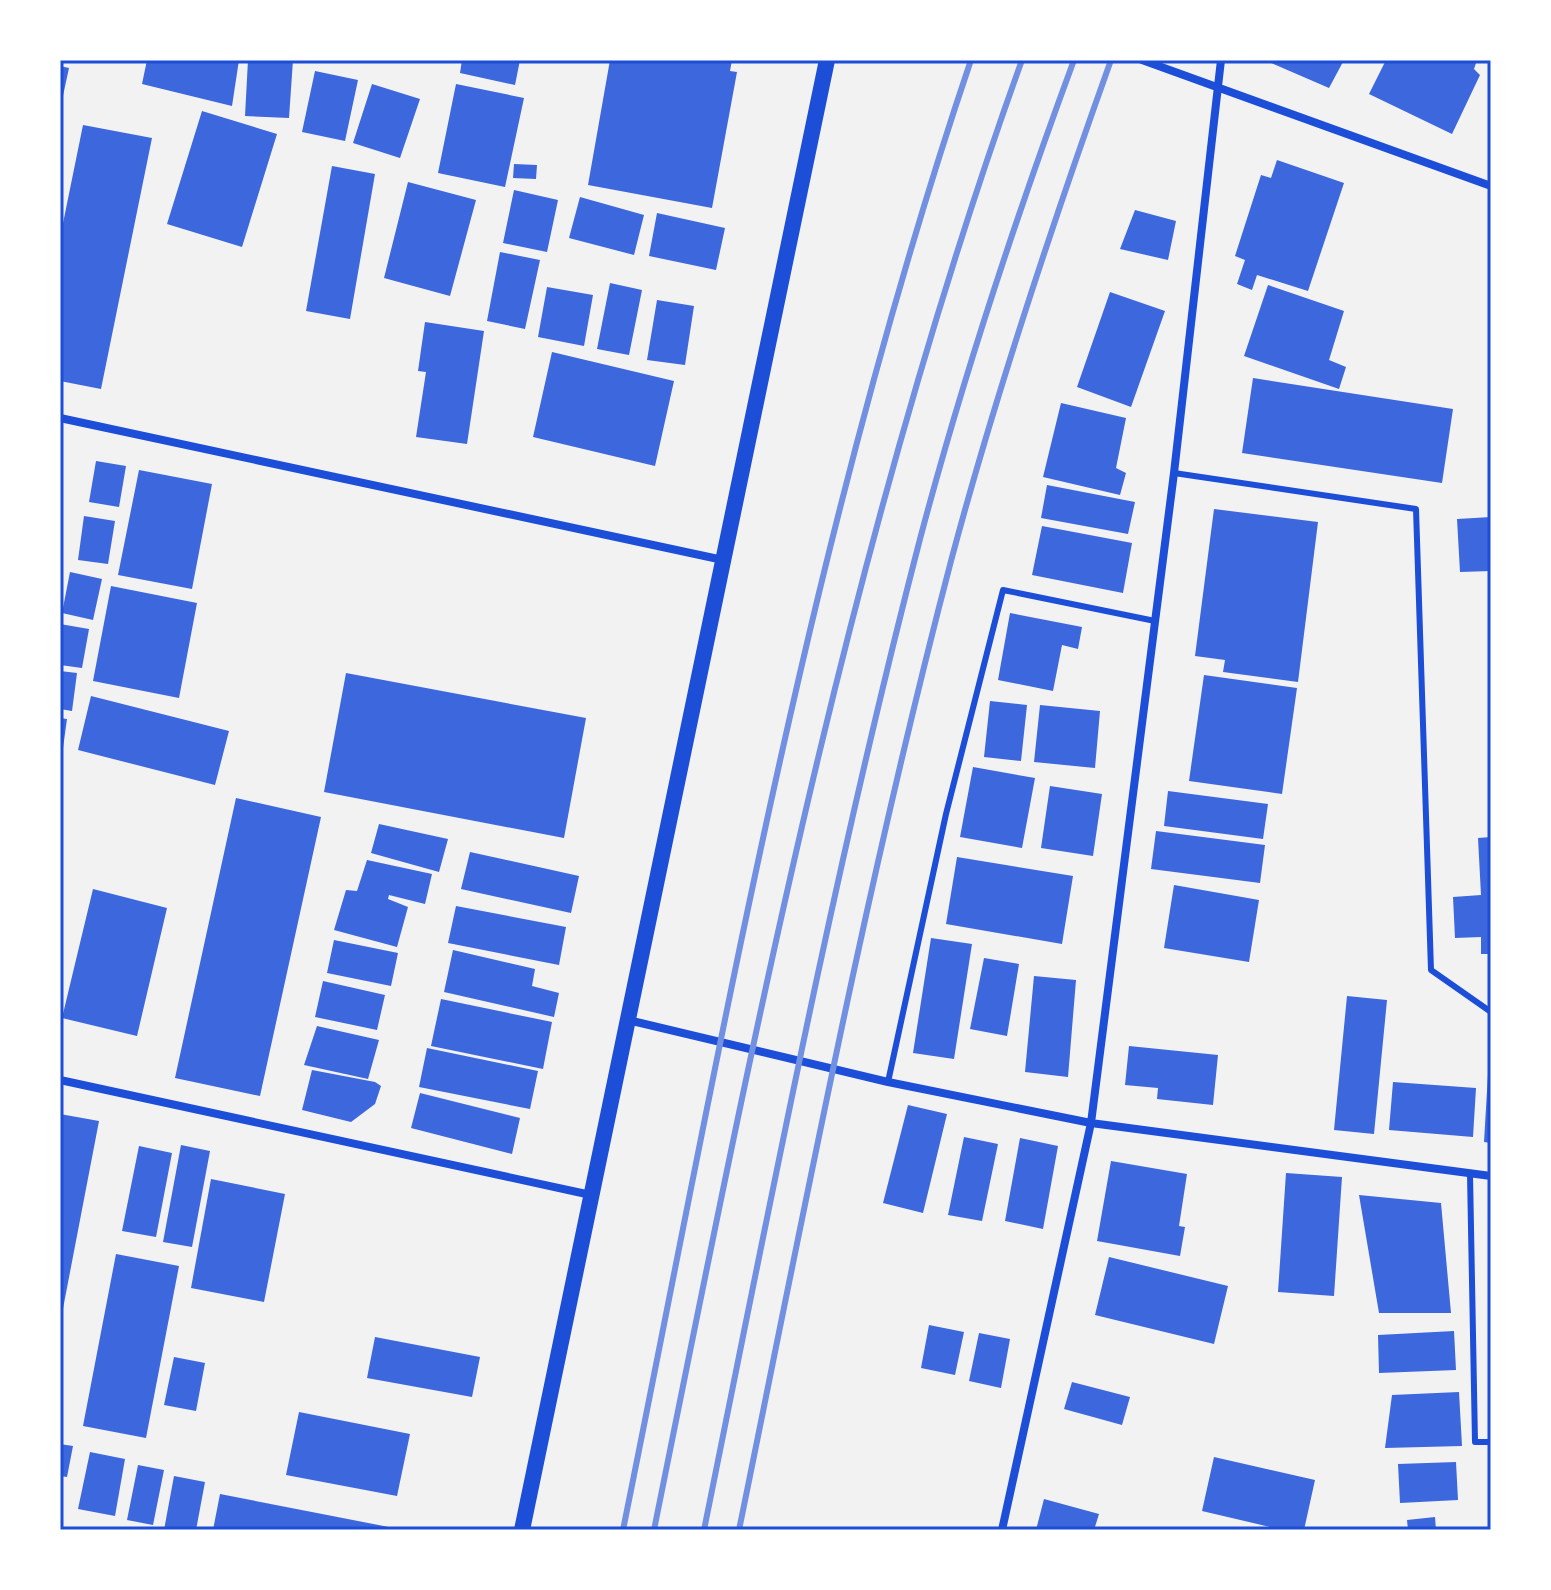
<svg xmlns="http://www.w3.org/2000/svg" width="1551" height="1590" font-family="'DM Sans',sans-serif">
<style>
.building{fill:#3d67dc}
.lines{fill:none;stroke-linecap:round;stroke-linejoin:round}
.service{stroke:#1d4ed8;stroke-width:6}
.minor{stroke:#1d4ed8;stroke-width:8}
.secondary{stroke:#1d4ed8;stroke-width:16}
.rail{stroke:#7290e2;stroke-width:6}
.neatline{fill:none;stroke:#1d4ed8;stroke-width:3}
</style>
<rect width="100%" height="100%" fill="#f2f2f2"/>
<path class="building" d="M 147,60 L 239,60 L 232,106 L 142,84 Z
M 248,60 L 293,60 L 289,118 L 245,116 Z
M 462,60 L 520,60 L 515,85 L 460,73 Z
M 610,60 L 732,60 L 730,71 L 737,72 L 712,208 L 588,185 Z
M 1264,60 L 1344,60 L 1329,88 Z
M 1386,60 L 1477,60 L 1474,69 L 1480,75 L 1452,134 L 1369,94 Z
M 60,66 L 69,68 L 61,105 L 60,104 Z
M 315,71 L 358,80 L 345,141 L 302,132 Z
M 372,84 L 420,99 L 400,158 L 353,143 Z
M 456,84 L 524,98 L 505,187 L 438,173 Z
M 202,111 L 277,134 L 242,247 L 167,224 Z
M 83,125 L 152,138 L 101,389 L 60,381 L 60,238 Z
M 1277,160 L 1344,183 L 1308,291 L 1257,275 L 1252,290 L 1237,284 L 1245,260 L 1235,256 L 1261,175 L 1271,178 Z
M 514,164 L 537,165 L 536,179 L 513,178 Z
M 332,166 L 375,174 L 350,319 L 306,311 Z
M 408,182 L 476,200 L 450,296 L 384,278 Z
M 514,190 L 558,200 L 547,252 L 503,243 Z
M 580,197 L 644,215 L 634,255 L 569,238 Z
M 1135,210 L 1176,221 L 1168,260 L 1120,249 Z
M 657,213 L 725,228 L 716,270 L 649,256 Z
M 500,252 L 540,260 L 525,329 L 487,321 Z
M 610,283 L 642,290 L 629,355 L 597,349 Z
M 1268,285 L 1344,311 L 1329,360 L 1346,367 L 1339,389 L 1244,356 Z
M 547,287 L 593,295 L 584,346 L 538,337 Z
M 1110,292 L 1165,311 L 1131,407 L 1077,387 Z
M 657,300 L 694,306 L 685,365 L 647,360 Z
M 425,322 L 484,331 L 467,444 L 416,437 L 426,372 L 418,371 Z
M 552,352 L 674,381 L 655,466 L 533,437 Z
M 1253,378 L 1453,409 L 1442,483 L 1242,453 Z
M 1061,403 L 1126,418 L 1116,468 L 1126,473 L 1120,495 L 1043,477 Z
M 96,461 L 126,466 L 119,507 L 89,502 Z
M 139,470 L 212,484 L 192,589 L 118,575 Z
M 1047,485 L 1135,502 L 1128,534 L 1041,518 Z
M 1214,509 L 1318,522 L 1298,682 L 1223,672 L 1225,660 L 1195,656 Z
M 84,516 L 115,521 L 108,564 L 78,560 Z
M 1491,517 L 1491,571 L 1460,572 L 1457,519 Z
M 1042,526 L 1132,543 L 1123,593 L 1032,575 Z
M 70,572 L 102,579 L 93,620 L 62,613 Z
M 111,586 L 197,603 L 179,698 L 93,681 Z
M 1010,613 L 1082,627 L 1078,649 L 1062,645 L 1053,691 L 998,680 Z
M 60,624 L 89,629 L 82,668 L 60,665 Z
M 60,671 L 77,673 L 72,711 L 60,709 Z
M 346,673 L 586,718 L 564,838 L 324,792 Z
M 1204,675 L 1297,688 L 1282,794 L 1189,781 Z
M 91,696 L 229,731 L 215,785 L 78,750 Z
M 990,701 L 1027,705 L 1021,761 L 984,757 Z
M 1040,705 L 1100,711 L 1095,768 L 1034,762 Z
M 60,718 L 67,719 L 63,748 L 60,748 Z
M 973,767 L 1035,778 L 1022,848 L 960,837 Z
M 1050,786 L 1102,794 L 1093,856 L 1041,848 Z
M 1168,791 L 1268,804 L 1263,839 L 1164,826 Z
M 236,798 L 321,817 L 260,1096 L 175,1078 Z
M 379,824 L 448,839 L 439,872 L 371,853 Z
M 1156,831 L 1265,845 L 1260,883 L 1151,869 Z
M 1491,837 L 1491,954 L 1481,954 L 1481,937 L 1455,938 L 1453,897 L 1481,895 L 1478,838 Z
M 470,852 L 579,876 L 571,913 L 461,889 Z
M 957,857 L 1073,876 L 1062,944 L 946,924 Z
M 367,860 L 432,874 L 425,904 L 389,895 L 388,899 L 408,907 L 397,947 L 334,930 L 346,890 L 357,891 Z
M 1174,885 L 1259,900 L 1249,962 L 1164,948 Z
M 93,889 L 167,908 L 137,1036 L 62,1018 Z
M 456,906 L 566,927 L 559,965 L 448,943 Z
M 931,938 L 972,944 L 954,1059 L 913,1053 Z
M 334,940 L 398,953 L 391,986 L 327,973 Z
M 453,950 L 535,969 L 532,986 L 559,993 L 554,1017 L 444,992 Z
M 984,958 L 1019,964 L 1007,1036 L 970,1029 Z
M 1034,976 L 1076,980 L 1068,1077 L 1025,1072 Z
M 323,981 L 385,995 L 377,1030 L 315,1017 Z
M 1347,996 L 1387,1000 L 1374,1134 L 1334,1130 Z
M 441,999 L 552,1022 L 543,1069 L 431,1046 Z
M 317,1026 L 379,1040 L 368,1079 L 304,1065 Z
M 1129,1046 L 1218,1055 L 1213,1105 L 1157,1099 L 1158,1088 L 1125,1085 Z
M 427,1048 L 538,1071 L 530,1109 L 419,1087 Z
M 312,1070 L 375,1082 L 381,1086 L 375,1104 L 351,1122 L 302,1110 Z
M 1488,1074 L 1491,1074 L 1491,1143 L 1484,1142 Z
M 1393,1082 L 1476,1088 L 1473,1137 L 1389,1130 Z
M 420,1093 L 520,1118 L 512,1154 L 411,1128 Z
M 908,1105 L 947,1114 L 923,1213 L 883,1203 Z
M 60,1114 L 99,1121 L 61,1319 L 60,1319 Z
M 964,1137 L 998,1144 L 982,1221 L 948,1215 Z
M 1020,1138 L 1058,1146 L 1043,1229 L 1005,1221 Z
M 181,1145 L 210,1151 L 192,1247 L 163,1242 Z
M 139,1146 L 172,1153 L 156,1237 L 122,1231 Z
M 1111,1161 L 1187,1174 L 1179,1226 L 1185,1227 L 1180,1256 L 1097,1241 Z
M 1286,1173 L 1342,1177 L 1334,1296 L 1278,1292 Z
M 211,1179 L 285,1194 L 264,1302 L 191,1288 Z
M 1359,1195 L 1441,1203 L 1451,1313 L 1379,1313 Z
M 116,1254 L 179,1266 L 146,1438 L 83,1426 Z
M 1109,1257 L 1228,1286 L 1214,1344 L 1095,1315 Z
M 929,1325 L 964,1332 L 955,1375 L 921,1368 Z
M 1454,1331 L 1456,1370 L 1379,1373 L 1378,1335 Z
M 979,1333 L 1010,1339 L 1001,1388 L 969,1381 Z
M 375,1337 L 480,1357 L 472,1397 L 367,1378 Z
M 174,1357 L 205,1363 L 196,1411 L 164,1405 Z
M 1072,1382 L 1130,1397 L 1122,1425 L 1064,1409 Z
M 1459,1392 L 1462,1446 L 1385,1448 L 1392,1395 Z
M 299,1412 L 410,1434 L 397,1496 L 286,1475 Z
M 60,1444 L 73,1446 L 67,1477 L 60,1476 Z
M 90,1452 L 125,1459 L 115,1516 L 78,1509 Z
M 1214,1457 L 1315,1480 L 1304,1530 L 1283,1530 L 1202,1511 Z
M 1456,1462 L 1458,1500 L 1400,1503 L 1398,1464 Z
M 138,1465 L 164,1470 L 153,1525 L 127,1520 Z
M 174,1476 L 205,1482 L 196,1530 L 164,1530 Z
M 220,1494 L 399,1529 L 399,1530 L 213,1530 Z
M 1044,1499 L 1099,1514 L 1094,1530 L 1036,1530 Z
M 1435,1517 L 1436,1530 L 1408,1530 L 1407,1520 Z"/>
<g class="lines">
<path class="service" d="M 1174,473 L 1416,509 L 1431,970 L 1491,1012
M 888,1082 L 946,814 L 1003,590 L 1155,621
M 1470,1174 L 1475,1442 L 1491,1442"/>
<path class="minor" d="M 1142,60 L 1491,186
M 60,418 L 723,560
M 628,1020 L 888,1082 L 1091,1123 L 1491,1176
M 60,1080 L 591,1195
M 1002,1530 L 1091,1123 L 1174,473 L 1221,60"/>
<path class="secondary" d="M 522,1530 L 827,60"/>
<path class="rail" d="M 623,1530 C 723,1036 809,538 971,60
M 654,1530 C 754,1034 850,537 1022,60
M 704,1530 C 771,1199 835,866 920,539 C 963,377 1016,217 1074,60
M 739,1530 C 805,1206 867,881 951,561 C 996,392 1052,225 1111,60"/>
</g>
<rect width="1551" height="1590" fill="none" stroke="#ffffff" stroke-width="124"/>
<rect x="62" y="62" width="1427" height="1466" class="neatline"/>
</svg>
